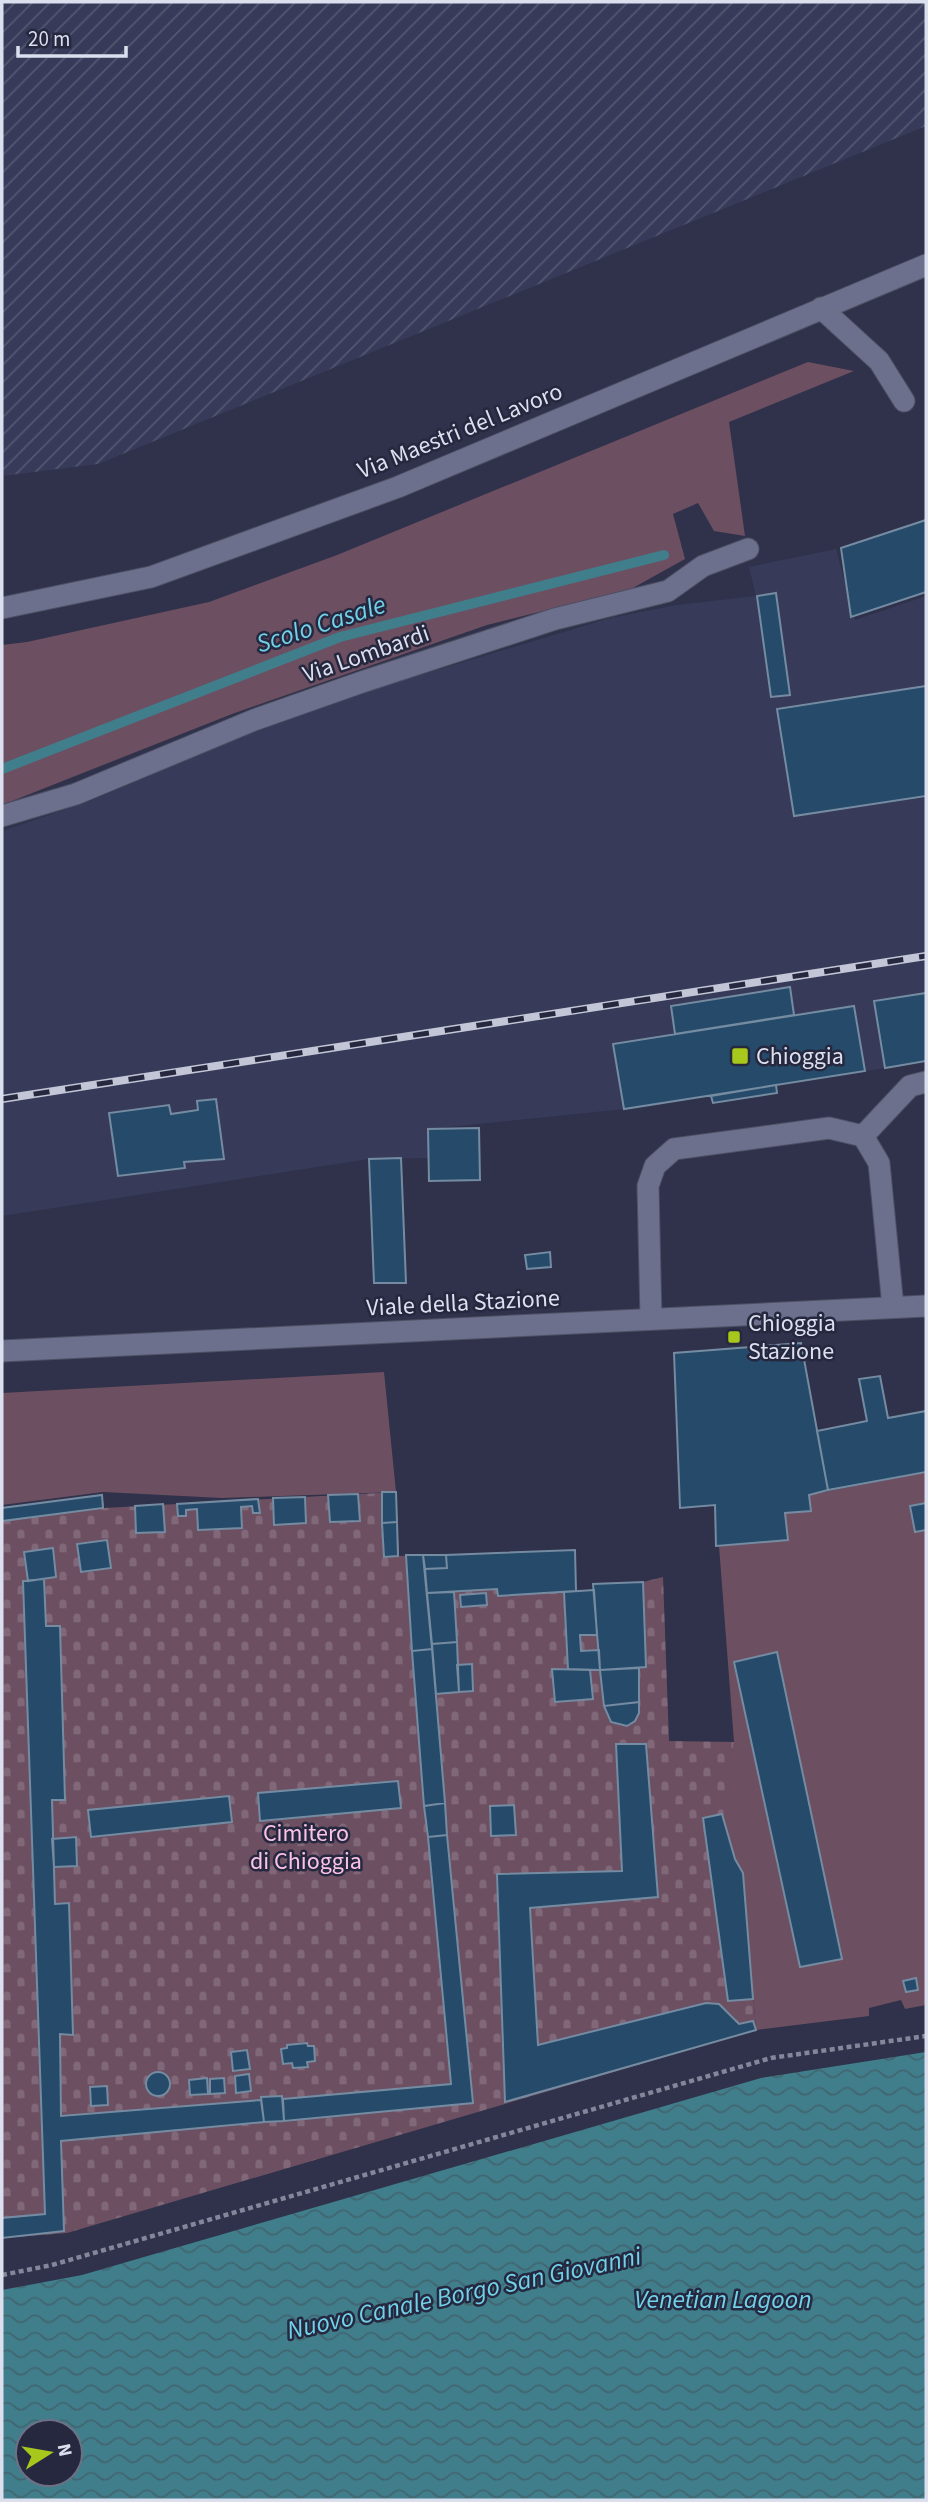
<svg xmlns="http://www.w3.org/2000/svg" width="928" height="2502" font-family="'Source Sans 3',sans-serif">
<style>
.built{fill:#373b59}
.industrial{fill:url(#industrial-furrows)}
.green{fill:#6d4f62}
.cemetery{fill:url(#cemetery-stones)}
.water{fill:url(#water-waves);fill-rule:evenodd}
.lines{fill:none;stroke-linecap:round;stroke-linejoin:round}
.stream{stroke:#407e8c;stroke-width:10}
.building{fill:#264a69;stroke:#748ba1;stroke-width:2}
.minor-casing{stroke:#4e5064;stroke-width:23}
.path{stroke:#84879b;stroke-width:4.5;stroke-dasharray:5 3.5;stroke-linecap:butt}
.minor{stroke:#6c708c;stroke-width:21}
.rail-casing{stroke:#c3c6d6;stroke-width:8}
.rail{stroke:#25283f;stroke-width:5;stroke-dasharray:16;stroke-linecap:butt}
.poi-dot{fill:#a8c71d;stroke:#25283f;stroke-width:2.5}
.labels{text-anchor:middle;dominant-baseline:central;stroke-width:5;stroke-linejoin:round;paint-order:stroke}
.street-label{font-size:24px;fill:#dcdfee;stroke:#25283f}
.poi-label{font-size:24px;fill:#dcdfee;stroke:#25283f;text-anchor:start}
.park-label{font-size:24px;fill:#fac2e5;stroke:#25283f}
.water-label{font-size:26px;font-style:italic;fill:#70d1e8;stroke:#25283f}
</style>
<defs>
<pattern id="industrial-furrows" width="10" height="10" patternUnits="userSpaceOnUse" patternTransform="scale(1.75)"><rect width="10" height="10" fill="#373b59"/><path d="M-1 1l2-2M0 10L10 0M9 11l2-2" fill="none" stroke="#535771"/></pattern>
<pattern id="cemetery-stones" width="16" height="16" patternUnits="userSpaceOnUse" patternTransform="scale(1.75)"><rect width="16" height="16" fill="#6d4f62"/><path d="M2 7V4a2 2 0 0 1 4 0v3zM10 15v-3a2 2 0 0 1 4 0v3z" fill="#816879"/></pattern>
<pattern id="water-waves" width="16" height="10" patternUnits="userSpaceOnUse" patternTransform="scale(1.75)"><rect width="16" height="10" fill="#407e8c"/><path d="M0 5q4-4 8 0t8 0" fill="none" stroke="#416670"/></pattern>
</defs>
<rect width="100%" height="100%" fill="#2f324a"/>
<path class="built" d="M 836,549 L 855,620 L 926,596 L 926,993 L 875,1002 L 885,1068 L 624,1109 L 429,1129 L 429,1158 L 369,1159 L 2,1216 L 2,831 L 90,801 L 245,735 L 347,697 L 610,618 L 677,605 L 756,596 L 749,567 Z"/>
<path class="industrial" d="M 2,2 L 926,2 L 926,126 L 98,464 L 2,476 Z"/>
<path class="green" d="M 808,362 L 854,371 L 729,422 L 745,536 L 714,531 L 698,503 L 673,514 L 685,559 L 631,589 L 487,625 L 232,714 L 2,805 L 2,645 L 27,642 L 209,602 L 337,555 Z
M 384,1372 L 396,1492 L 222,1498 L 103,1492 L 2,1505 L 2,1393 Z
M 926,1472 L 926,2005 L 905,2009 L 901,2000 L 869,2008 L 869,2016 L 756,2030 L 743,1873 L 735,1859 L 722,1814 L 722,1801 L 734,1742 L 719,1546 L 788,1540 L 785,1513 L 810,1511 L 809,1495 Z"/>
<path class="cemetery" d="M 396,1492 L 399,1556 L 575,1550 L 576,1591 L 593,1590 L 593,1584 L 643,1582 L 663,1577 L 669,1741 L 734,1742 C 725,1799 712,1817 743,1873 L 756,2030 L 67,2233 L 2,2238 L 2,1508 L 102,1495 L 104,1508 Z"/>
<path class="water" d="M 926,2052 L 926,2500 L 2,2500 L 2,2290 L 82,2275 L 761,2078 ZM 28,2432 L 70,2432 L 70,2474 L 28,2474 Z"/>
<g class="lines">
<path class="stream" d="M 2,769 L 340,637 L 664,555"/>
</g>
<path class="building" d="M 926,520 L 926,592 L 851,617 L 841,548 Z
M 776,593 L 790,695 L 771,697 L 757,596 Z
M 926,686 L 926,796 L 794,816 L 777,709 Z
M 790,987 L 794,1015 L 675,1034 L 671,1006 Z
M 926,993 L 926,1061 L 885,1068 L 874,1001 Z
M 854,1006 L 865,1071 L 624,1109 L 613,1044 Z
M 776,1085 L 777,1093 L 713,1103 L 711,1096 Z
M 216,1099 L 224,1159 L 184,1162 L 185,1168 L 118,1176 L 109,1113 L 169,1105 L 171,1114 L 198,1110 L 197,1101 Z
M 479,1128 L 480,1180 L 429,1181 L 428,1129 Z
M 401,1158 L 406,1283 L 374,1283 L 369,1159 Z
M 550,1252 L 551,1267 L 527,1269 L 525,1255 Z
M 801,1343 L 828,1490 L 809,1495 L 811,1511 L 785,1513 L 788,1540 L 716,1546 L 715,1505 L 680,1508 L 674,1353 Z
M 880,1376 L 888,1418 L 926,1411 L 926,1472 L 828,1490 L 817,1431 L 867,1421 L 859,1379 Z
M 382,1492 L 396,1492 L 397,1522 L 382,1523 Z
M 358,1494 L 360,1521 L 330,1522 L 328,1495 Z
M 102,1495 L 103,1508 L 2,1521 L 2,1508 Z
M 305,1497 L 306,1523 L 274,1525 L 273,1498 Z
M 258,1499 L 260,1513 L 253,1513 L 252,1506 L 241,1507 L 242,1528 L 198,1530 L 197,1509 L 186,1510 L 186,1516 L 178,1516 L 177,1504 Z
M 926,1503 L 926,1530 L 915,1532 L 910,1506 Z
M 163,1504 L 165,1532 L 136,1533 L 135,1506 Z
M 397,1522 L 398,1556 L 384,1557 L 382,1523 Z
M 107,1540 L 111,1568 L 81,1572 L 77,1544 Z
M 53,1548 L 56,1577 L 28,1581 L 24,1552 Z
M 575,1550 L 576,1591 L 498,1596 L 497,1589 L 427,1593 L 425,1569 L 447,1568 L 446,1555 Z
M 406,1555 L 423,1555 L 432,1649 L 412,1651 Z
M 423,1555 L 446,1555 L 447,1568 L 425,1569 Z
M 44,1579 L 46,1626 L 60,1626 L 65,1800 L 52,1800 L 55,1904 L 69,1903 L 73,2035 L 60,2034 L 61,2116 L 261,2100 L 264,2122 L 61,2141 L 64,2231 L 2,2238 L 2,2218 L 45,2214 L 23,1581 Z
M 643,1582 L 646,1667 L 600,1670 L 593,1584 Z
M 594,1590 L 597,1635 L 580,1635 L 581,1651 L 599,1650 L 600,1670 L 568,1669 L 564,1592 Z
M 454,1592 L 457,1642 L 432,1644 L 427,1593 Z
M 486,1593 L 487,1605 L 461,1607 L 460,1595 Z
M 457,1642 L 459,1692 L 436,1694 L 432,1644 Z
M 432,1649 L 445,1803 L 424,1806 L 412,1651 Z
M 777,1652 L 842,1959 L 800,1967 L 734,1662 Z
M 472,1664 L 473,1691 L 459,1692 L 457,1665 Z
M 639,1668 L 639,1702 L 604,1706 L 600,1670 Z
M 552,1669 L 590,1670 L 593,1699 L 555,1702 Z
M 639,1702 L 639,1713 L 635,1721 L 627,1726 L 611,1722 L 604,1706 Z
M 616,1744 L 646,1744 L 658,1897 L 530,1908 L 538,2045 L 706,2003 L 719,2004 L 739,2024 L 753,2021 L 756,2030 L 505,2102 L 497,1874 L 622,1871 Z
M 398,1781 L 401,1808 L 260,1821 L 258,1793 Z
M 229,1796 L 232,1822 L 91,1837 L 88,1810 Z
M 445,1803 L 447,1835 L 428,1837 L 424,1806 Z
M 514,1805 L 516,1835 L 491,1836 L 490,1806 Z
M 722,1814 L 735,1859 L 743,1873 L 753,1999 L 728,2001 L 703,1818 Z
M 447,1835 L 473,2103 L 284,2121 L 283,2099 L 451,2084 L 428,1837 Z
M 76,1837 L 77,1866 L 54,1867 L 52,1839 Z
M 916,1978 L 918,1990 L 906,1992 L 903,1981 Z
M 307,2043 L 308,2046 L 314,2046 L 315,2061 L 307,2062 L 308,2067 L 293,2068 L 292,2063 L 283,2064 L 281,2049 L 287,2048 L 287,2045 Z
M 247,2050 L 250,2069 L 233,2071 L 231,2052 Z
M146 2084a12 12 0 1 1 24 0a12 12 0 1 1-24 0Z
M 249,2074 L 251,2091 L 236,2093 L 235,2076 Z
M 207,2078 L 208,2094 L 190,2095 L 189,2080 Z
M 224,2078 L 225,2093 L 210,2094 L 210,2079 Z
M 107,2086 L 108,2105 L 91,2106 L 90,2087 Z
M 282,2096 L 284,2121 L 264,2122 L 261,2097 Z"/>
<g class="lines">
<g class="minor-casing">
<path id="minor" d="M 821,308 L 879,361 L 904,401
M 2,608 L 151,577 L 398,487 L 926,265
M 2,816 L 76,794 L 254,720 L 362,682 L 555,619 L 668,591 L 703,566 L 748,549
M 863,1136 L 910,1086 L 926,1082
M 651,1319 L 648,1186 L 655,1166 L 674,1149 L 829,1128 L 863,1136 L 879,1163 L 893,1307
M 2,1351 L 926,1306"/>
</g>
<path class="path" d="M 2,2275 L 52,2265 L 771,2058 L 926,2036"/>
<use href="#minor" class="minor"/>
<g class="rail-casing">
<path id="rail" d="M 2,1099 L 926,956"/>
</g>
<use href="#rail" class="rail"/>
</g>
<g class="poi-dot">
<rect x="731" y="1047" width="18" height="18" rx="3.5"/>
<rect x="727" y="1330" width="14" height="14" rx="3.5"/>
</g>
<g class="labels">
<g class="street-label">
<text transform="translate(460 431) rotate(-22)">Via Maestri del Lavoro</text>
<text transform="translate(366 654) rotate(-19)">Via Lombardi</text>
<text transform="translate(463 1303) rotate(-3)">Viale della Stazione</text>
</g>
<g class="poi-label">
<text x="756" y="1056">Chioggia</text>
<text x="748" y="1323">Chioggia<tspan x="748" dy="28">Stazione</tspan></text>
</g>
<g class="park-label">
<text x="306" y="1833">Cimitero<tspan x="306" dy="28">di Chioggia</tspan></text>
</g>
<g class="water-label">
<text transform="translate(321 624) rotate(-18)">Scolo Casale</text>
<text transform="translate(464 2293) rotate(-12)">Nuovo Canale Borgo San Giovanni</text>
<text x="723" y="2299">Venetian Lagoon</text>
</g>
</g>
<rect width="928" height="2502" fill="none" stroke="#dcdfee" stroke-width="7"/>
<g transform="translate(49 2453) rotate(79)"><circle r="33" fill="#25283f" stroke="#6e7185" stroke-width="2"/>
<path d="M0-5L12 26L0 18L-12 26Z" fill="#a8c71d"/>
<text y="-10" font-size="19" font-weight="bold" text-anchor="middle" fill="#dcdfee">N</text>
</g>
<path d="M18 46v10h108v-10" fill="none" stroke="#dcdfee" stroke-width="3.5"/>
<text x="28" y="46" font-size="21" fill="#dcdfee" stroke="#25283f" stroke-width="5" paint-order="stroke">20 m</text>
</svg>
